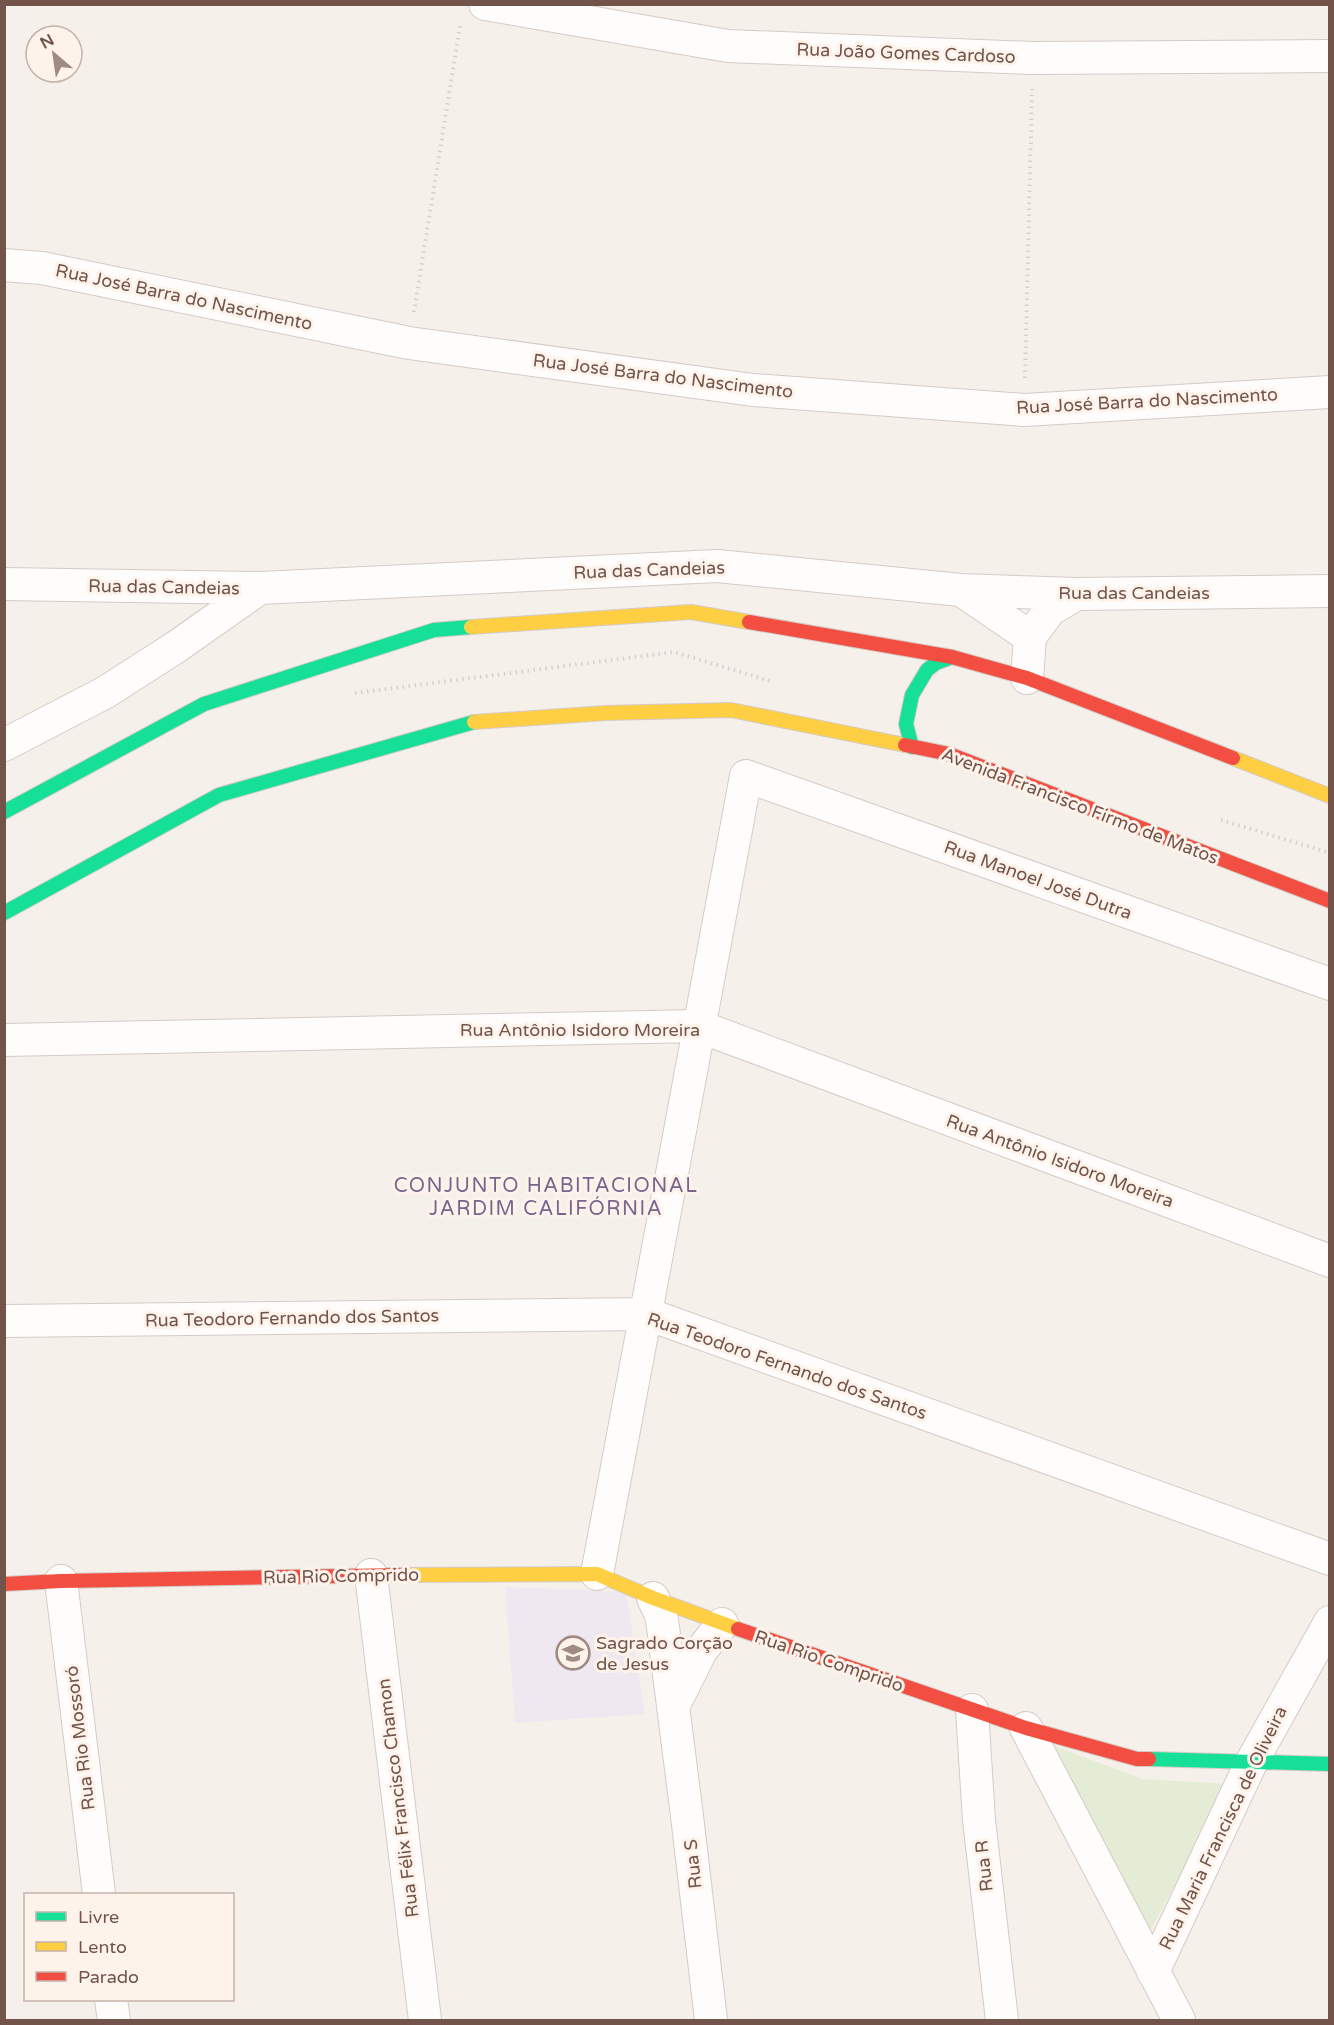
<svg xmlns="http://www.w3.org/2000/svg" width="1334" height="2025" font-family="'Varela Round',sans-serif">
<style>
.education{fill:#f0e8f1}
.green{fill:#e5ecd5}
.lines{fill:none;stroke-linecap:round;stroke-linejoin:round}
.street-casing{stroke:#d4cbc7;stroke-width:34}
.fast-casing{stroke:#d4cbc6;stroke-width:16}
.slow-casing{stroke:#d4cbc6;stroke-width:16}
.jam-casing{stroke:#d4cbc6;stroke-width:16}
.path{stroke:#d8cfce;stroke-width:4;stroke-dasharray:1.5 4.5;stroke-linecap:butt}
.street{stroke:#fefdfc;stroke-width:32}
.fast{stroke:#16e098;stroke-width:14}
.slow{stroke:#ffcf43;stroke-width:14}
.jam{stroke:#f24e42;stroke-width:14}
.labels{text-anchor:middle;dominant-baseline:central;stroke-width:6;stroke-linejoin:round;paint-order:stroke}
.street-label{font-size:18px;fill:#72544b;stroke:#fef3ea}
.poi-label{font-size:18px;fill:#72544b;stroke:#fef3ea;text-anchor:start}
.neighbourhood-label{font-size:20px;letter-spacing:1.5px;fill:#7a638e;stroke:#fef3ea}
</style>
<rect width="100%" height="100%" fill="#f6f0ea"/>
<path class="education" d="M 505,1587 L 626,1592 L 645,1714 L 515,1723 Z"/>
<path class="green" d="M 1041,1741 L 1142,1779 L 1230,1784 L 1140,1949 Z"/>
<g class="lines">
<g class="street-casing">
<path id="street" d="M 485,4 L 728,46 L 1032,58 L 1330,56
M 4,265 L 42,268 L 409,343 L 753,390 L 1024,410 L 1330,392
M 4,584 L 260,588 L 717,566 L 961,590 L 1076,594 L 1330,591
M 961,590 L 1030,637
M 1027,678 L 1030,637 L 1050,610 L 1076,594
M 4,745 L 106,692 L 176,647 L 260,588
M 4,1040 L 698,1026 L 1330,1261
M 4,1321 L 647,1314 L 1330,1559
M 597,1574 C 649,1308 695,1042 746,776 L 1330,984
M 371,1575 L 425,2020
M 61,1581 L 99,1894
M 653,1598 L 661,1615 L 663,1627 L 687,1816 L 711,2020
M 673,1707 L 701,1651 L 722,1624
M 972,1710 L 979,1820 L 1002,2020
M 1026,1728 L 1179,2020
M 1153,1972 L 1251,1763 L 1330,1622
M 111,2000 L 114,2020"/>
</g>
<g class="fast-casing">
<path id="fast" d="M 912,747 L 906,724 L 912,695 L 927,670 L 936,663 L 952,657
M 4,812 L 204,704 L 434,630 L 471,627
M 4,913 L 219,795 L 474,722
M 1149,1759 L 1330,1764"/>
</g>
<g class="slow-casing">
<path id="slow" d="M 471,627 L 691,612 L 749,622
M 474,722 L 606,713 L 731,710 L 905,745
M 1233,758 L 1330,796
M 400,1575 L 597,1574 L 653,1598 L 738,1629"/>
</g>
<g class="jam-casing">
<path id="jam" d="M 749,622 L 952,657 L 1027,678 L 1233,758
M 905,745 L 949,754 L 1330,901
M 4,1584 L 61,1581 L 400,1575
M 738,1629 L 1026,1728 L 1137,1759 L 1149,1759"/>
</g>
<path class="path" d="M 414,312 L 460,26
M 1025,378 L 1032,89
M 355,693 L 674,652 L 770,681
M 1221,820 L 1330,853"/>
<use href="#street" class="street"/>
<use href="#fast" class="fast"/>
<use href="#slow" class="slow"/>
<use href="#jam" class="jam"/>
</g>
<defs>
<g id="school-ring" transform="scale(1.725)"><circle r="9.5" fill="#fef3ea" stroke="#a08b83" stroke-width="1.5"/><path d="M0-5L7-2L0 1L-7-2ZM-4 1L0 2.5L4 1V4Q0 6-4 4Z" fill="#a08b83"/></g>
</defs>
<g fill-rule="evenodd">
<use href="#school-ring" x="573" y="1653"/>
</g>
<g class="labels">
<g class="street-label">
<text transform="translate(906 53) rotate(2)">Rua João Gomes Cardoso</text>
<text transform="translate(184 297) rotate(12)">Rua José Barra do Nascimento</text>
<text transform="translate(663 376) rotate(7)">Rua José Barra do Nascimento</text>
<text transform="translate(1147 401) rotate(-3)">Rua José Barra do Nascimento</text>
<text transform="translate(649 570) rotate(-2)">Rua das Candeias</text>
<text transform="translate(164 587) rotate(1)">Rua das Candeias</text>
<text x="1134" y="593">Rua das Candeias</text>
<text transform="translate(1080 806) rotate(21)">Avenida Francisco Firmo de Matos</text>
<text transform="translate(1038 880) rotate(20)">Rua Manoel José Dutra</text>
<text x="580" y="1030">Rua Antônio Isidoro Moreira</text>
<text transform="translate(1060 1161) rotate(20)">Rua Antônio Isidoro Moreira</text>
<text transform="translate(292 1318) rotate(-1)">Rua Teodoro Fernando dos Santos</text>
<text transform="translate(787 1366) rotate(19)">Rua Teodoro Fernando dos Santos</text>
<text transform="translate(341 1576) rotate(-1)">Rua Rio Comprido</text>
<text transform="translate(829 1661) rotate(19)">Rua Rio Comprido</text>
<text transform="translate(80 1738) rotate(-97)">Rua Rio Mossoró</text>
<text transform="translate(398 1798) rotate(-97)">Rua Félix Francisco Chamon</text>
<text transform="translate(1223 1828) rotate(-64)">Rua Maria Francisca de Oliveira</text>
<text transform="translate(693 1864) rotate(-96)">Rua S</text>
<text transform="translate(984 1866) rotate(-96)">Rua R</text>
</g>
<g class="poi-label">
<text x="596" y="1643">Sagrado Corção<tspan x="596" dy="21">de Jesus</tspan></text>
</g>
<g class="neighbourhood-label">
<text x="546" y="1186">CONJUNTO HABITACIONAL<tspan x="546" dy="23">JARDIM CALIFÓRNIA</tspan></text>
</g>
</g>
<rect width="1334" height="2025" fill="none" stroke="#72544b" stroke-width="12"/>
<rect x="24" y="1893" width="210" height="108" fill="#fef3ea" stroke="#c6b3aa" stroke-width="1.5"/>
<rect x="36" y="1912" width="30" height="9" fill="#16e098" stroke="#c6b3aa" stroke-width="1.5"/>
<text x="78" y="1923" font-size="18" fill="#72544b">Livre</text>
<rect x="36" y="1942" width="30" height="9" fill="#ffcf43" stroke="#c6b3aa" stroke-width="1.5"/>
<text x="78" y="1953" font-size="18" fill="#72544b">Lento</text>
<rect x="36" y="1972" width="30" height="9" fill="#f24e42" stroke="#c6b3aa" stroke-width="1.5"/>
<text x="78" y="1983" font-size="18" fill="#72544b">Parado</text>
<g transform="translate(54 54) rotate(331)"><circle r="28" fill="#fef3ea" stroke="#c6b3aa" stroke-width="1.5"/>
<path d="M0-4.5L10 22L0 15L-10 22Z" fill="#a08b83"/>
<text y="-9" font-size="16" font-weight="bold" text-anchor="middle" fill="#72544b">N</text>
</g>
</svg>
